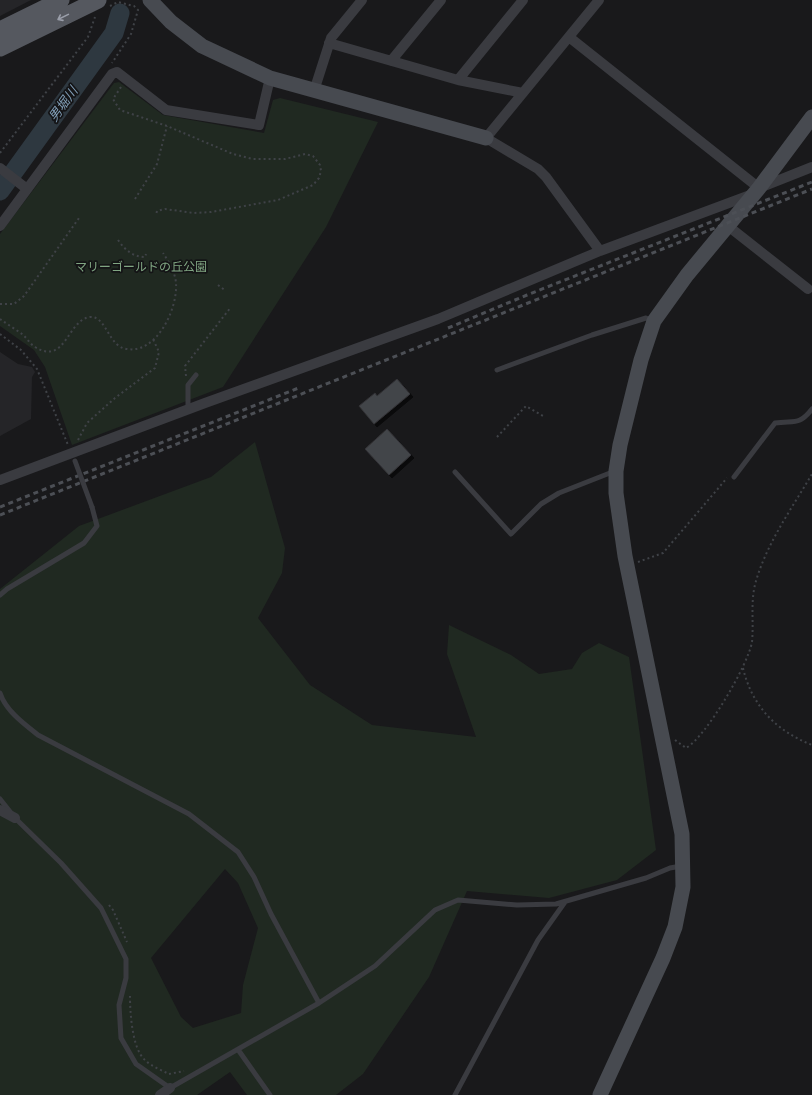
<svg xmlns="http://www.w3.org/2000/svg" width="812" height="1095" font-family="Rubik,'Noto Sans JP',sans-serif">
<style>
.built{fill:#252528}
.green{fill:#202921;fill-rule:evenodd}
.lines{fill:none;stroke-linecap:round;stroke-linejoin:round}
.river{stroke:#2e3840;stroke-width:19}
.building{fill:#434448;stroke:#333337;filter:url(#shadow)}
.path{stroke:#3f4247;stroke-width:2;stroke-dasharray:2 3;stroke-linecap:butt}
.lane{stroke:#3a3b40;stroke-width:5}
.street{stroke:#3a3b40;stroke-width:10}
.secondary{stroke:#474a50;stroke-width:15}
.primary{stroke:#55585f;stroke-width:17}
.rail{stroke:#4c4f55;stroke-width:3;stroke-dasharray:5 4;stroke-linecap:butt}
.lane-bridge{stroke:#3a3b40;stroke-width:5}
.oneway{stroke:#9a9ea9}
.labels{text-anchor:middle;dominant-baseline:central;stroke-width:3.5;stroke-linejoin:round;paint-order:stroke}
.park-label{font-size:12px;fill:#81a683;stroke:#141416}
.water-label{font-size:13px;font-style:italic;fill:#819eb7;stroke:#141416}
</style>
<defs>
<filter id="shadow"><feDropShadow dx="3" dy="3" stdDeviation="0" flood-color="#0009"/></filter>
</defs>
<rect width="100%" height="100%" fill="#19191b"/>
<path class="built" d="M 0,0 L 31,0 L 0,16 Z
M 0,352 L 18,364 L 32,367 L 35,372 L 32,377 L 31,419 L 0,436 Z"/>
<path class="green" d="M 119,82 L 163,115 L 264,133 L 273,100 L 280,98 L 378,122 L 326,227 L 223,387 L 72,445 L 45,367 L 34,350 L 0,326 L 0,234 L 114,83 Z
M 255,442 L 285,548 L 282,573 L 258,618 L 310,685 L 372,725 L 476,737 L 447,654 L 449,625 L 511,655 L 539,674 L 572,669 L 582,653 L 599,643 L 629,657 L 656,850 L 617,880 L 549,898 L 467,891 L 429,977 L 363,1074 L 336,1095 L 247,1095 L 230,1072 L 197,1095 L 0,1095 L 0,589 L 79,526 L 211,477 ZM 225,869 L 238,883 L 258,928 L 243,985 L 241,1013 L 193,1028 L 181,1017 L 151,958 Z"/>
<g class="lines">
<path class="river" d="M 0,191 L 114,33 L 120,13"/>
</g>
<path class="building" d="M 397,379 L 410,394 L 374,424 L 359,406 L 375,393 L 377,396 Z
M 387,429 L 411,455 L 389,475 L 365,449 Z"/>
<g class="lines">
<path class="path" d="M 110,6 L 118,2 L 134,6 L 138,10 L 131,34 L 112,63
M 121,87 L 113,99 L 120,110 L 167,126 L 233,154 L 253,159 L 285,159 L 305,154 L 313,156 L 320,165 L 321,171 L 319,178 L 313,185 L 278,200 L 211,212 L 194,213 L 165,209 L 157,211 L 156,215
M 0,153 L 88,37 L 95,17
M 135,199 L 157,164 L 167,126
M 118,240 C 125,250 133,257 145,257 L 146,254
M 218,285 L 226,291
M 0,304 L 14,304 L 24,296 L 79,218
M 0,319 C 7,324 15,329 22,334 C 27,338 30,344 35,347 C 66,366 67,320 90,317 C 107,316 108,347 127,349 C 157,354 178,308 176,283 C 175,272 169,262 163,253
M 0,334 L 21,350 L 37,369 L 68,445
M 186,376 L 185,366 L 231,307
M 497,437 L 526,406 L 543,416
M 78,440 L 87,423 L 115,398 L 155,368 L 159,352 L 153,339
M 638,562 L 663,553 L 727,478
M 743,668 C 752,706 776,731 812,745
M 675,740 L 686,748 C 706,737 748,665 752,642 C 754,621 750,601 756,581 C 767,543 792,508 812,474
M 109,905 L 113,910 L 127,942
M 130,996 C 130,1012 132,1049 145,1060 C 151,1066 161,1070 169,1074 L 184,1071"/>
<path class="lane" d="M 497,370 L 592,335 L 646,318 L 653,321
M 188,409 L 188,385 L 196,375
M 455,472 L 511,534 L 541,504 L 559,493 L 615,471
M 734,477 L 775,423 C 794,420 799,426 812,409
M 0,595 L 7,589 L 84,543 L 97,526 L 92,507
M 0,693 C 6,711 24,724 38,735 L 189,814 L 238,852 L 254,877 L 271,914 L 319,1003
M 0,799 L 15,818 L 61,863 L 101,908 L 126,959 L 126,978 L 119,1005 L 121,1038 L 136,1064 L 170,1088 L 319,1003 L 375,966 L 435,910 L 458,900 L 517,905 L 556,904 L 646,878 L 670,868 L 681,866
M 239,1051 L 270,1095
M 455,1095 L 538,940 L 565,902"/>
<path class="street" d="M 599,0 L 486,138 L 538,169 L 546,177 L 600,251
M 569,37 L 759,188 L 812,167
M 329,43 L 458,80 L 523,93
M 391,61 L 441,0
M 458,80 L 523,0
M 314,91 L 331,38 L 362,0
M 0,168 L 27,189
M 0,226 L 112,74 L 117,72 L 166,110 L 259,125 L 270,78
M 728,226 L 808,289
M 0,480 L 205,403 L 438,319 L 600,251 L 753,194
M 0,810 L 15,818
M 160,1095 L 170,1088"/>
<path class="secondary" d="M 150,0 L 171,22 L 202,46 L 270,78 L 486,138
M 600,1095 L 663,958 L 675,927 L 683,887 L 682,834 L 625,556 L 616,493 L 616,471 L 620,445 L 641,360 L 654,321 L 687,275 L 759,188 L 812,117"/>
<path class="primary" d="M 0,30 L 61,0
M 0,48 L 98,0"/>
<path class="rail" d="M 448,328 L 527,295 L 812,182
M 0,507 L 301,387
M 0,515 L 812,189"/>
<path class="lane-bridge" d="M 75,461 L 92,507"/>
</g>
<defs><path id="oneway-shaft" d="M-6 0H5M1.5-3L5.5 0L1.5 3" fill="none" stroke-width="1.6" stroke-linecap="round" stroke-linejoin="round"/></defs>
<use class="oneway" href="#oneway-shaft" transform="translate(63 17) rotate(154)"/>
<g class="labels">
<g class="park-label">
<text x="141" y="267">マリーゴールドの丘公園</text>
</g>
<g class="water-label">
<text transform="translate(63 104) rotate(-54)">男堀川</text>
</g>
</g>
</svg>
